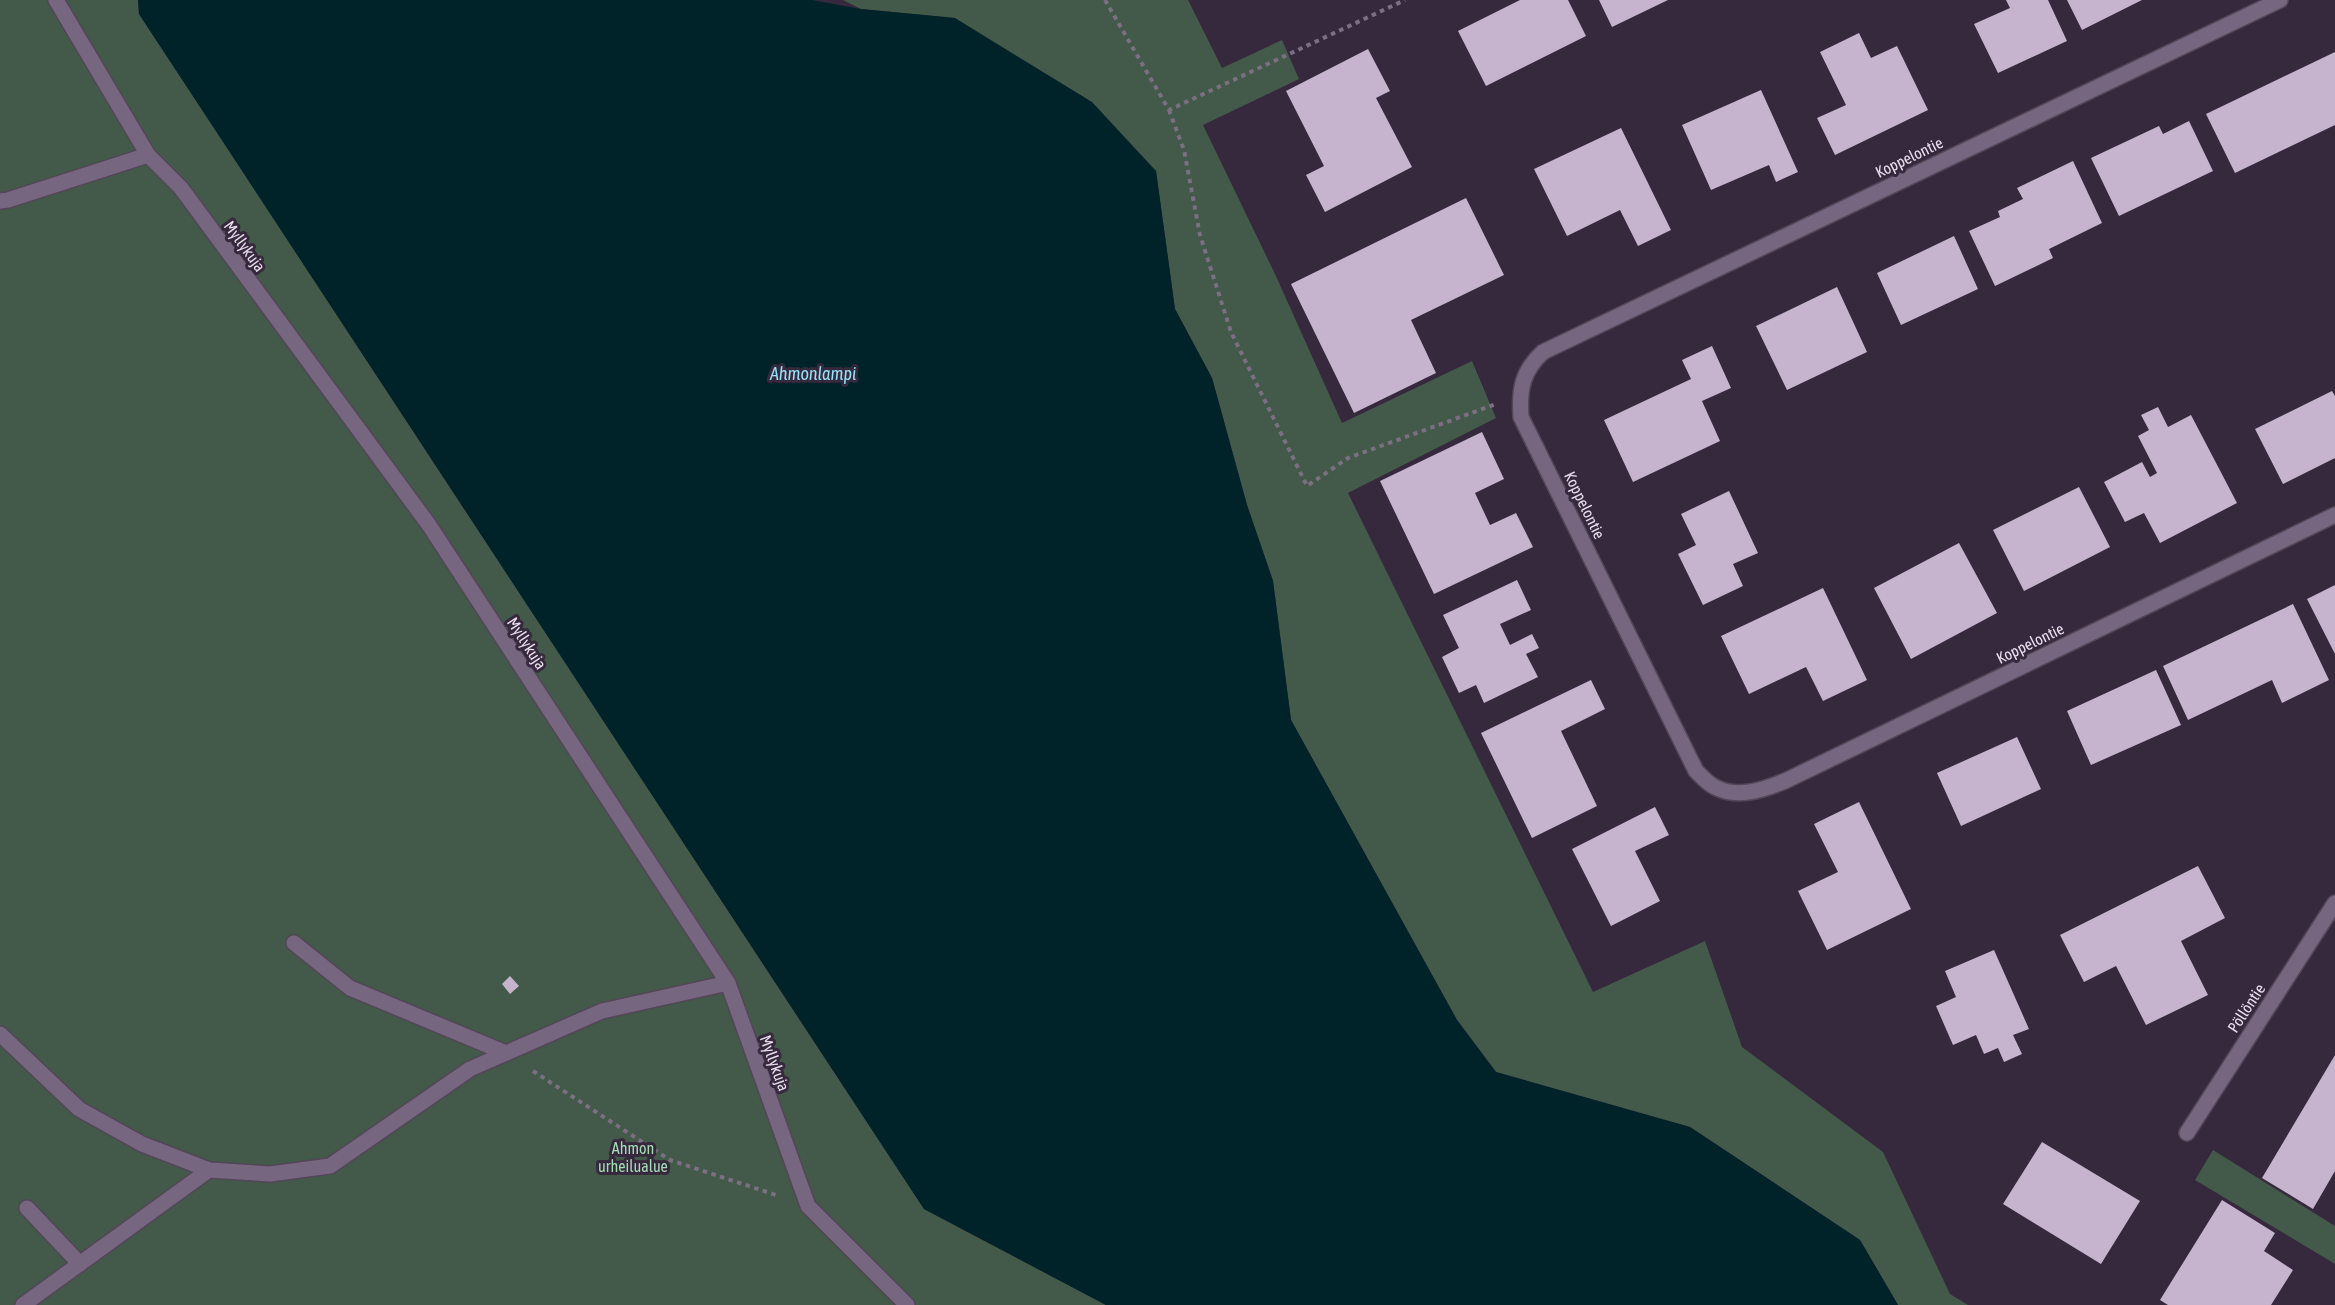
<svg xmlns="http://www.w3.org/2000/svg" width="2335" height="1305" font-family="'Asap Condensed',sans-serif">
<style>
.green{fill:#435949}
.water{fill:#002229}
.building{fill:#c6b4cf}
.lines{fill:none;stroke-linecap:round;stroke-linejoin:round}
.service-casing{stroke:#534658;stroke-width:18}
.minor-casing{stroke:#534658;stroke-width:18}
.path{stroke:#7b6f82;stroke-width:4;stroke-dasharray:4.5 4.5;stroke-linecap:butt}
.service{stroke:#77667f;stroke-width:15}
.minor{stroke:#77667f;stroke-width:15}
.labels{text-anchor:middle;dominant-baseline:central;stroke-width:6;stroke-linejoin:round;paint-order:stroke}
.street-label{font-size:16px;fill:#e8dfed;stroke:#36283d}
.park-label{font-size:16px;fill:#a3ddb5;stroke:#36283d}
.water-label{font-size:18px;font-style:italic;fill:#93e2f5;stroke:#36283d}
</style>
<rect width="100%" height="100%" fill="#36283d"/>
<path class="green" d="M 0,0 L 138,0 L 139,14 L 924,1209 L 1106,1305 L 0,1305 Z
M 843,0 L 1188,0 L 1222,68 L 1282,40 L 1299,79 L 1203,125 L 1275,274 L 1342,423 L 1472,361 L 1496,418 L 1348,493 L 1593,992 L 1705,941 L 1742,1047 L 1883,1152 L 1950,1294 L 1968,1305 L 1898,1305 L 1860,1240 L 1690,1127 L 1496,1072 L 1457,1020 L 1291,720 L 1273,581 L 1247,505 L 1212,378 L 1175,309 L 1156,171 L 955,18 L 861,9 Z
M 2213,1150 L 2335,1226 L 2335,1264 L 2195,1180 Z"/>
<path class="water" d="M 138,0 L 812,0 L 861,9 L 955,18 L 1092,102 L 1156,171 L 1175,309 L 1212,378 L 1247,505 L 1273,581 L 1291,720 L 1457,1020 L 1496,1072 L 1690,1127 L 1860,1240 L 1898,1305 L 1106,1305 L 924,1209 L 139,14 Z"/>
<path class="building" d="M 1520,0 L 1568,0 L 1586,36 L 1486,86 L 1458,31 Z
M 1599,0 L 1668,0 L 1612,27 Z
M 2006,0 L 2048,0 L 2067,41 L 1998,73 L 1974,24 L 2010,8 Z
M 2067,0 L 2142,0 L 2082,30 Z
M 1859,33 L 1871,58 L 1897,46 L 1928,110 L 1835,155 L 1817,118 L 1846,105 L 1820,52 Z
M 1368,49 L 1390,91 L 1376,98 L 1412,167 L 1325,212 L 1306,175 L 1324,166 L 1286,91 Z
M 2335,52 L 2335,125 L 2235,173 L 2206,114 Z
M 1761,90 L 1798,172 L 1776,182 L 1769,165 L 1711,190 L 1682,125 Z
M 2189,121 L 2213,171 L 2119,216 L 2091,158 L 2159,126 L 2163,134 Z
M 1621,128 L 1671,230 L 1638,246 L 1620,210 L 1567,236 L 1534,169 Z
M 2073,161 L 2102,223 L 2049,249 L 2053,258 L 1995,286 L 1969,231 L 2000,217 L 1998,211 L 2023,199 L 2017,188 Z
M 1466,198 L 1504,275 L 1411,320 L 1436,373 L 1354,413 L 1291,284 Z
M 1954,236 L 1978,289 L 1901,325 L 1877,273 Z
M 1837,287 L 1867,352 L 1787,390 L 1756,326 Z
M 1712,346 L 1731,388 L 1702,401 L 1720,441 L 1633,482 L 1604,420 L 1691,379 L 1682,360 Z
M 2332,391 L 2335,396 L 2335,458 L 2283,484 L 2255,429 Z
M 2158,407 L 2168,427 L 2191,415 L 2237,503 L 2160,543 L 2144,513 L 2125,522 L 2104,482 L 2142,462 L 2150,477 L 2157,473 L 2138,436 L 2149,430 L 2141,415 Z
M 1482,432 L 1504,479 L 1475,493 L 1490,525 L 1516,513 L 1533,547 L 1434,594 L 1380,481 Z
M 2079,487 L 2110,547 L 2024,591 L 1993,530 Z
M 1729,491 L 1758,553 L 1733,564 L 1743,586 L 1703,605 L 1678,554 L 1696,545 L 1681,514 Z
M 1959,543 L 1997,613 L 1911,659 L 1874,588 Z
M 1517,580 L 1531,610 L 1500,624 L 1510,645 L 1532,634 L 1539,648 L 1526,654 L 1538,677 L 1484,703 L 1476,685 L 1459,693 L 1442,657 L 1459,648 L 1443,615 Z
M 2335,585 L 2335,654 L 2307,599 Z
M 1823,588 L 1867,680 L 1823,701 L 1806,667 L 1749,694 L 1721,636 Z
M 2293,604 L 2329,680 L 2282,703 L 2272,680 L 2188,720 L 2163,666 Z
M 2156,670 L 2181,725 L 2091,765 L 2067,711 Z
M 1591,680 L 1605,709 L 1561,731 L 1597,806 L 1532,838 L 1481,733 Z
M 2017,737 L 2041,789 L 1961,826 L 1937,773 Z
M 1859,802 L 1911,909 L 1827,950 L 1798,891 L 1838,872 L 1814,824 Z
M 1655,807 L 1669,835 L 1635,851 L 1660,901 L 1611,926 L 1572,849 Z
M 2198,866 L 2225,918 L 2181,941 L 2208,995 L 2146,1025 L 2116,966 L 2084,982 L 2060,935 Z
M 1994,950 L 2029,1029 L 2013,1035 L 2022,1054 L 2004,1062 L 1998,1048 L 1984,1054 L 1976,1035 L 1953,1045 L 1936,1006 L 1956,997 L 1945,971 Z
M 510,976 L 519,986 L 510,994 L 502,984 Z
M 2335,1055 L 2335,1171 L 2313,1209 L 2262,1178 Z
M 2042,1142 L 2140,1201 L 2101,1264 L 2003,1204 Z
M 2222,1200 L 2275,1233 L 2264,1251 L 2293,1270 L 2271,1305 L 2168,1305 L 2160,1300 Z"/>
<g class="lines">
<g class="service-casing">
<path id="service" d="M 294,943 L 350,988 L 506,1053
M 27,1208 L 80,1264"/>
</g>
<g class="minor-casing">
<path id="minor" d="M 56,0 L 148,155 L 181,188 L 429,525 L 728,983 L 808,1206 L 907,1305
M 2280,0 L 1543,352 C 1522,371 1519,390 1521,417 L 1696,771 C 1702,777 1708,784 1715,787 C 1737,799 1763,790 1785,781 L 2335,515
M 0,201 L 8,200 L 148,155
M 0,1034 L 79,1109 L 142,1144 L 209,1170 L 270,1174 L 330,1166 L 470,1069 L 602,1011 L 728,983
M 2187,1133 L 2335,903
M 23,1305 L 209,1170"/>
</g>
<path class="path" d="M 1105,0 L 1169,110 L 1405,0
M 1169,110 L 1184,150 L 1200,235 L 1231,332 L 1307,486 L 1348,458 L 1496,404
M 533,1071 L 670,1160 L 776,1195"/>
<use href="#service" class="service"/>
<use href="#minor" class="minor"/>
</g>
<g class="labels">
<g class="street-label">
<text transform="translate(1909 157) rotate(-26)">Koppelontie</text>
<text transform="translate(245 246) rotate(54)">Myllykuja</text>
<text transform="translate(1585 505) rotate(64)">Koppelontie</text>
<text transform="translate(527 643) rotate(57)">Myllykuja</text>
<text transform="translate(2030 643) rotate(-26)">Koppelontie</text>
<text transform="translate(2246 1008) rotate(-57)">Pöllöntie</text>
<text transform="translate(775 1063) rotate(70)">Myllykuja</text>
</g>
<g class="park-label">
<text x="633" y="1148">Ahmon<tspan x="633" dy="18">urheilualue</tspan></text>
</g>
<g class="water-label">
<text x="813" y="373">Ahmonlampi</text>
</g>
</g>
</svg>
